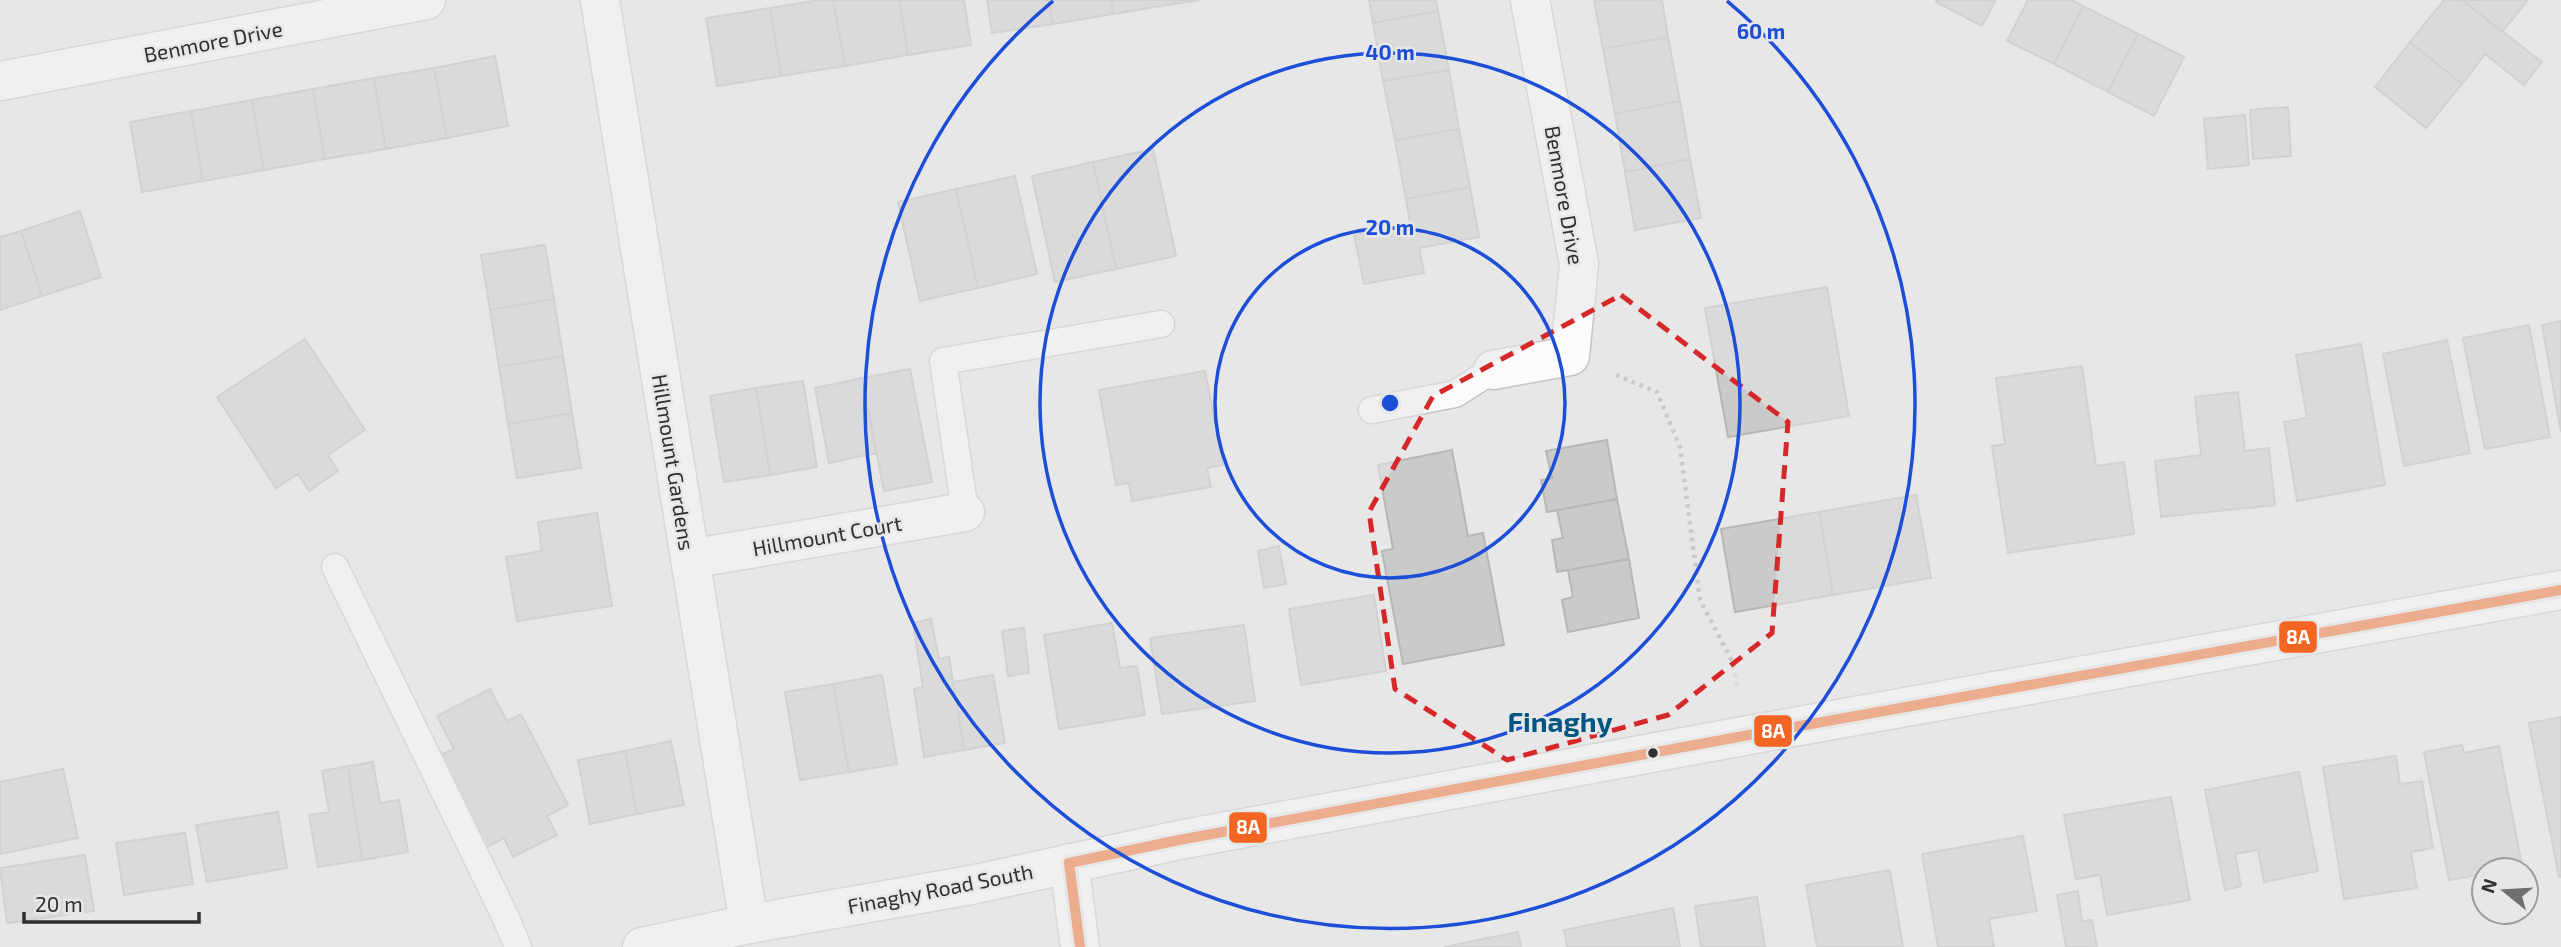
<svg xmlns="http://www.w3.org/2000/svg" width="2561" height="947" font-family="'Exo 2',sans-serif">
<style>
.building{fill:#cbcaca;stroke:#b7b7b6;stroke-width:2}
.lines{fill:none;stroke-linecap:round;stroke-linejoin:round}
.service-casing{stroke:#c4c4c5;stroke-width:29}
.minor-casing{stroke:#c4c4c5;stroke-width:41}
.tertiary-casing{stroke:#c4c4c5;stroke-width:41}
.path{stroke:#c8c8c9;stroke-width:4.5;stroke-dasharray:3.5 5;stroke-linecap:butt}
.service{stroke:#fbfbfc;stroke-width:26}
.minor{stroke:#fbfbfc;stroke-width:38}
.tertiary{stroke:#fbfbfc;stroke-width:38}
.bus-1-casing{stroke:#e6e7e9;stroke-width:16}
.bus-1{stroke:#f26522;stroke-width:10}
.marked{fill:none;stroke:#d62828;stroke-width:5;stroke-dasharray:14 9;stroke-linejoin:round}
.ring{fill:none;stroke:#1d4ed8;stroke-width:3.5}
.bus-dot{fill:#2f2f30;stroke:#e6e7e9;stroke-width:2.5}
.labels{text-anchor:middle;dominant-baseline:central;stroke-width:5;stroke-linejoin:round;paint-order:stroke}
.street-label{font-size:21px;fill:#2f2f30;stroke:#e6e7e9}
.district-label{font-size:28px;font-weight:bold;fill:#005681;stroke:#e6e7e9}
.centre{fill:#1d4ed8;stroke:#e6e7e9;stroke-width:3.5}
.ring-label{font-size:21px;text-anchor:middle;font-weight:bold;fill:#1d4ed8;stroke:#e6e7e9;stroke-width:5;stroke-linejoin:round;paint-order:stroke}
.line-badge{stroke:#e6e7e9;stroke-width:2.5}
.badge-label{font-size:19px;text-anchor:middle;font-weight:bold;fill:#fff}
</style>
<rect width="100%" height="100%" fill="#e7e7e8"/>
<path class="building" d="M 819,0 L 833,0 L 845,66 L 781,76 L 770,8 Z
M 833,0 L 899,0 L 908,55 L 845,66 Z
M 899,0 L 964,0 L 971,45 L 908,55 Z
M 987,0 L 1049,0 L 1053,24 L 992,33 Z
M 1049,0 L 1111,0 L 1113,14 L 1053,24 Z
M 1111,0 L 1173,0 L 1174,4 L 1113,14 Z
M 1173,0 L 1201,0 L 1174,4 Z
M 1369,0 L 1436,0 L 1438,11 L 1373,23 Z
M 1594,0 L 1662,0 L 1668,37 L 1603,49 Z
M 1937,0 L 1996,0 L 1982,26 L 1936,2 Z
M 2028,0 L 2072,0 L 2083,6 L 2054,64 L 2007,41 Z
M 2444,0 L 2462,0 L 2542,62 L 2524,85 L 2485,54 L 2462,84 L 2410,42 Z
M 2462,0 L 2528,0 L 2502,32 Z
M 2083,6 L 2138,34 L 2108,92 L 2054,64 Z
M 770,8 L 781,76 L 717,86 L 706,18 Z
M 1438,11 L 1449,70 L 1383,81 L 1373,23 Z
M 2138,34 L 2184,57 L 2154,116 L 2108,92 Z
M 1668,37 L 1680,101 L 1615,114 L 1603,49 Z
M 2410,42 L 2462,84 L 2426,128 L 2375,87 Z
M 495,56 L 508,126 L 447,138 L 434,68 Z
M 434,68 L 447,138 L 386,149 L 374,78 Z
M 1449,70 L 1459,129 L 1395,140 L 1383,81 Z
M 374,78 L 386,149 L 325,159 L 313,89 Z
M 313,89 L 325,159 L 264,170 L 252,100 Z
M 252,100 L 264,170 L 203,181 L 191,111 Z
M 1680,101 L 1690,159 L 1625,172 L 1615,114 Z
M 2288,107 L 2291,156 L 2253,159 L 2250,110 Z
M 191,111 L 203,181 L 142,192 L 130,122 Z
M 2245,115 L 2249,165 L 2208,169 L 2204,119 Z
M 1459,129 L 1470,187 L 1406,199 L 1395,140 Z
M 1153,149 L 1176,256 L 1116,269 L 1093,162 Z
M 1690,159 L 1701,218 L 1635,230 L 1625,172 Z
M 1093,162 L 1116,269 L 1055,282 L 1032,176 Z
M 1015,176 L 1037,274 L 978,288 L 956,189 Z
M 1470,187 L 1479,237 L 1419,248 L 1424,273 L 1364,284 L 1354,234 L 1410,223 L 1406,199 Z
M 956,189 L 978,288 L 920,301 L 898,202 Z
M 80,211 L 101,277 L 42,296 L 21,231 Z
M 21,231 L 42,296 L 0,310 L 0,237 Z
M 545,245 L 554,299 L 490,310 L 481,255 Z
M 1827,287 L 1849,416 L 1728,437 L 1705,308 Z
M 554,299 L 563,356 L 499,367 L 490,310 Z
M 2561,321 L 2561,432 L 2542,325 Z
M 2529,325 L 2550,437 L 2485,449 L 2463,338 Z
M 305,339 L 365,430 L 328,455 L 338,471 L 309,491 L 298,474 L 276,488 L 217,397 Z
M 2447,340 L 2470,453 L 2404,466 L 2383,354 Z
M 2361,344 L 2385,485 L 2297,501 L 2284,422 L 2307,418 L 2296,355 Z
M 563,356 L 572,413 L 508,424 L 499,367 Z
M 2082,366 L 2096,466 L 2124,462 L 2134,534 L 2008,553 L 1992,446 L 2005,444 L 1996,378 Z
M 910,369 L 932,482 L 884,491 L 862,378 Z
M 1205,371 L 1223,465 L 1207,468 L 1211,487 L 1132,501 L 1129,483 L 1116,485 L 1099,390 Z
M 862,378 L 876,453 L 829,463 L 815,388 Z
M 803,381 L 817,467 L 770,475 L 756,388 Z
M 756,388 L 770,475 L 724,482 L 710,396 Z
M 2238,392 L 2245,451 L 2269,448 L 2275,505 L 2161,517 L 2155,461 L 2201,455 L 2195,397 Z
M 572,413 L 581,468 L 517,478 L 508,424 Z
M 1607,440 L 1617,499 L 1547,512 L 1541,480 L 1552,478 L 1546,451 Z
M 1452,450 L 1468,536 L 1483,533 L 1504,645 L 1403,664 L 1382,551 L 1393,549 L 1378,465 Z
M 1916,495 L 1931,578 L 1833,595 L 1819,512 Z
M 1617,499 L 1629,559 L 1557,572 L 1552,540 L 1563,538 L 1557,510 Z
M 1819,512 L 1833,595 L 1735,612 L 1721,529 Z
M 597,513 L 612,606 L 517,621 L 506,557 L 542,551 L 538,522 Z
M 1279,546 L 1286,584 L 1264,588 L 1258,551 Z
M 1629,559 L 1639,618 L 1568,632 L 1562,600 L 1573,597 L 1568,570 Z
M 1374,595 L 1386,671 L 1301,685 L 1289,609 Z
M 931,619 L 939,659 L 949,657 L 964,750 L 924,757 L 914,689 L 923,687 L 913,623 Z
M 1112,623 L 1120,668 L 1137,666 L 1145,715 L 1059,729 L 1044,635 Z
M 1244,625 L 1255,701 L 1162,714 L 1150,638 Z
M 1024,628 L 1029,673 L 1008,676 L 1002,631 Z
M 882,675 L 897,764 L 849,772 L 833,684 Z
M 993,675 L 1005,743 L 964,750 L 953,682 Z
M 833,684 L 849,772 L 800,780 L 785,692 Z
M 490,689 L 507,721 L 521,714 L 568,805 L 547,816 L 557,835 L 513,857 L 504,838 L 485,848 L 438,756 L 454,749 L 437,716 Z
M 2561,717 L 2561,877 L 2559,877 L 2529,723 Z
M 671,741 L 684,805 L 637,814 L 625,751 Z
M 2462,745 L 2464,753 L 2499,746 L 2522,866 L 2503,870 L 2484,870 L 2484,874 L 2449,880 L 2424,752 Z
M 625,751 L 637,814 L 590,824 L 578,760 Z
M 2396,756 L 2400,784 L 2422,781 L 2433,848 L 2411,852 L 2417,888 L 2344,899 L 2323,767 Z
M 373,762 L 380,803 L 399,800 L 408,852 L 362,860 L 348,766 Z
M 348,766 L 362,860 L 318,867 L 309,815 L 329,812 L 322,771 Z
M 63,769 L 78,838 L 0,854 L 0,782 Z
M 2299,772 L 2318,871 L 2264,882 L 2258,850 L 2235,854 L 2241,886 L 2225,890 L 2205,790 Z
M 2171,797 L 2190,900 L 2107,915 L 2100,875 L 2076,879 L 2064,815 Z
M 278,812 L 287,868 L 207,882 L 196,825 Z
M 185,833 L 193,884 L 124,895 L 116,843 Z
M 2023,836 L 2037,911 L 1989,919 L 1994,947 L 1938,947 L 1922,854 Z
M 85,855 L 94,911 L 7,923 L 0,868 Z
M 1890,870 L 1903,947 L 1817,947 L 1806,885 Z
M 2078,891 L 2082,921 L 2092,920 L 2097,947 L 2066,947 L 2057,895 Z
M 1757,897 L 1765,947 L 1701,947 L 1695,906 Z
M 1673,908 L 1680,947 L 1567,947 L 1564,930 Z
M 1518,932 L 1521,947 L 1444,947 Z"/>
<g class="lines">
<g class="service-casing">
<path id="service" d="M 1372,410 L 1455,394 L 1493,370
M 965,512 L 943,361 L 1161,324
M 335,567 L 506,918 L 518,947"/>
</g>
<g class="minor-casing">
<path id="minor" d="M 600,0 L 749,924
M 0,81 L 426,0
M 1493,370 L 1570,356 L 1579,264 L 1530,0
M 690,559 L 965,512
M 1069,863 L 1080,947"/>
</g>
<g class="tertiary-casing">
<path id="tertiary" d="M 642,947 L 749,924 L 971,885 L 1179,840 L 1749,735 L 2561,590"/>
</g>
<path class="path" d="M 1616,375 L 1657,392 L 1680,447 L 1700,600 L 1732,661 L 1738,688"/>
<use href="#service" class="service"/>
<use href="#minor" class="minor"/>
<use href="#tertiary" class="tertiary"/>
<g class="bus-1-casing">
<path id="bus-1" d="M 1080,947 L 1069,863 L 1179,840 L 1749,735 L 2561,590"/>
</g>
<use href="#bus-1" class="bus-1"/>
</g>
<path d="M0 0H2561V947H0ZM 1621,295 L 1788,422 L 1772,633 L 1668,715 L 1507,760 L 1395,689 L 1369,512 L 1433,396 Z" fill="#e7e7e8" fill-opacity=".55" fill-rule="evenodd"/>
<path class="marked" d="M 1621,295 L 1788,422 L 1772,633 L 1668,715 L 1507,760 L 1395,689 L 1369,512 L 1433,396 Z"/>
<g class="ring">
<circle cx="1390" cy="403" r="175"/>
<circle cx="1390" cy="403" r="350"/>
<path d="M1727 1A525 525 0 1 1 1053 1"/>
</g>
<circle class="bus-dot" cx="1653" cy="753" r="6"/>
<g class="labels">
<g class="street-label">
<text transform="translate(213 41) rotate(-11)">Benmore Drive</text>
<text transform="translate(1565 195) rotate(80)">Benmore Drive</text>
<text transform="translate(674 462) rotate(81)">Hillmount Gardens</text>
<text transform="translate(827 535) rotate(-10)">Hillmount Court</text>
<text transform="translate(940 888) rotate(-11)">Finaghy Road South</text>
</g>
<g class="district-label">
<text x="1560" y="721">Finaghy</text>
</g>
</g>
<circle cx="1390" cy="403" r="10" class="centre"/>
<g class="ring-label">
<text x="1761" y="39">60 m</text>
<text x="1390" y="60">40 m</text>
<text x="1390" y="235">20 m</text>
</g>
<g class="line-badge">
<rect x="2278" y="620" width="40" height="34" rx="7" fill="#f26522"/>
<rect x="1753" y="714" width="40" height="34" rx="7" fill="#f26522"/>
<rect x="1228" y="811" width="40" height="33" rx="7" fill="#f26522"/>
</g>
<g class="badge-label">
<text x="2298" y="644">8A</text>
<text x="1773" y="738">8A</text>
<text x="1248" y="834">8A</text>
</g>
<g transform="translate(2505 891) rotate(288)"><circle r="33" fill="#e6e7e9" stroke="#9d9d9f" stroke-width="2"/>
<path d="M0-5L12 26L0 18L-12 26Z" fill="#6f6f70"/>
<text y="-10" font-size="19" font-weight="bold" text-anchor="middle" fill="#2f2f30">N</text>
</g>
<path d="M24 912v10h175v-10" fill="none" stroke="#2f2f30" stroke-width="3.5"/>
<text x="35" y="912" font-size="21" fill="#2f2f30" stroke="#e6e7e9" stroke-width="5" paint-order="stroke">20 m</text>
</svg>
